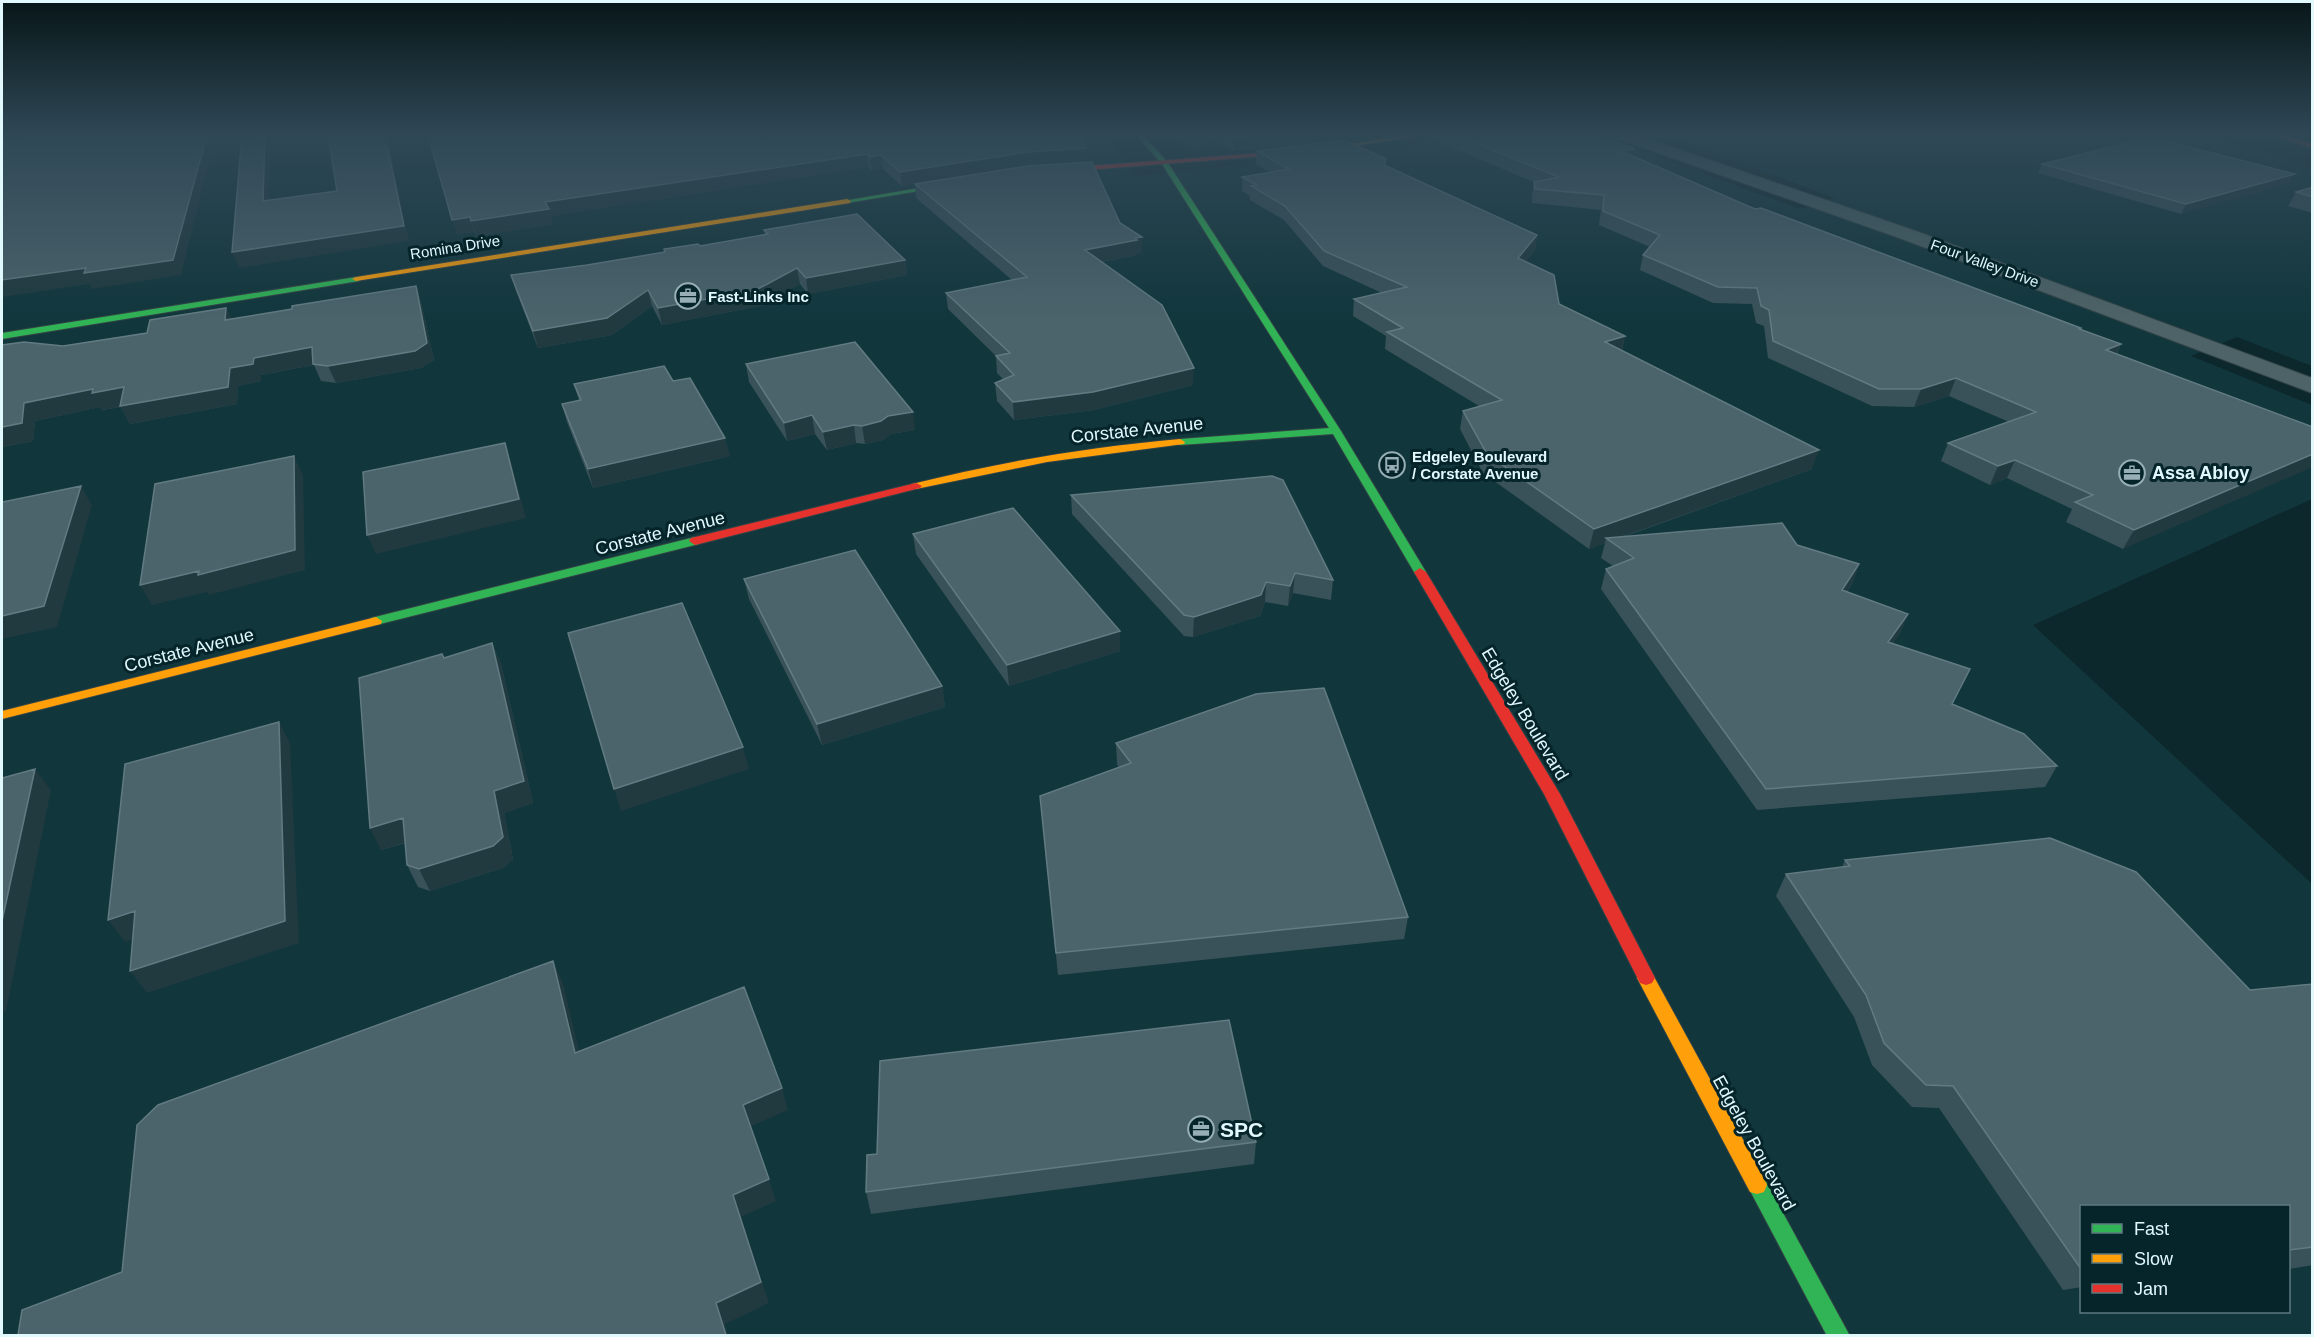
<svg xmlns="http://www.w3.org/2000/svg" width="2314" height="1337" font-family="Arial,sans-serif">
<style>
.built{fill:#11363c;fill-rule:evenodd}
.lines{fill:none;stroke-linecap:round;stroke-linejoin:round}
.street-casing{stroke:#324346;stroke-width:2}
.fast-casing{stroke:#324346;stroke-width:2}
.slow-casing{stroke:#324346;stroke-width:2}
.jam-casing{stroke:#324346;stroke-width:2}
.street{fill:#4d6367;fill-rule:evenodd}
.fast{fill:#30b455;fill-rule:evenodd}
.slow{fill:#ff9f0a;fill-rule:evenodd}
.jam{fill:#e5322d;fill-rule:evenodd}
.wall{fill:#39525a}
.shaded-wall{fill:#203a40}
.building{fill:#4b646c;stroke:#627b82;stroke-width:1.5}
.labels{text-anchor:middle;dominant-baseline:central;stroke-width:6;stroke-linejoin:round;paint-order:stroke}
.far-street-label{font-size:15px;fill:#e1f8fd;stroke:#05252b}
.far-poi-label{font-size:15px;font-weight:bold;fill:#e1f8fd;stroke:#05252b;text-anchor:start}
.street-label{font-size:18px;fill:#e1f8fd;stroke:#05252b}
.poi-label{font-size:18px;font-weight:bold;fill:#e1f8fd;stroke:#05252b;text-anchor:start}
.near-poi-label{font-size:21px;font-weight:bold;fill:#e1f8fd;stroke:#05252b;text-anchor:start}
</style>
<rect width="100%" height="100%" fill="#0d282c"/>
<path class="built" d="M 2,135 L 1110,135 L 1133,176 L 1363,153 L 1458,135 L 1598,135 L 1800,209 L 1835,198 L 1665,135 L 2205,135 L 2312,168 L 2312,366 L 2237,337 L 2191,356 L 2312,405 L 2312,499 L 2033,625 L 2312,884 L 2312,1335 L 2,1336 ZM 2082,1206 L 2288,1206 L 2288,1312 L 2082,1312 Z
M 1172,135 L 1350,135 L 1284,145 L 1188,152 Z"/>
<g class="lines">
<g class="street-casing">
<path id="street" d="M 2,135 L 36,135 L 28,140 L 2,143 Z
M 1614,135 L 1637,135 L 1916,231 L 2312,378 L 2312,393 L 1902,239 L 1616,138 Z"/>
</g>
<g class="fast-casing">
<path id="fast" d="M 1136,135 L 1143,135 L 1168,163 L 1341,431 L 1426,572 L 1424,575 L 1416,575 L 1414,572 L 1333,434 L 1180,445 L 1175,442 L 1180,439 L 1329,428 L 1162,164 Z
M 960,181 L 962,182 L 962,184 L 847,203 L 843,201 Z
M 356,277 L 359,277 L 359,281 L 2,339 L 2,333 Z
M 695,537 L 699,538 L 701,541 L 699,544 L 376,625 L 370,621 L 371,618 Z
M 1757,1176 L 1764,1178 L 1850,1336 L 1827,1336 L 1747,1185 L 1750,1178 Z"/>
</g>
<g class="slow-casing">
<path id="slow" d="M 1408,135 L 1425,135 L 1303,154 L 1300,152 Z
M 847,199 L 851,201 L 850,203 L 356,281 L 352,279 L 356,277 Z
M 1180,439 L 1185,442 L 1184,444 L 1047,462 L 916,489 L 910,486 L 912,484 C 1000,462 1089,447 1180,439 Z
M 376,617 L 382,621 L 381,624 L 2,719 L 2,711 Z
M 1646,971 L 1652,973 L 1764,1178 L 1767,1185 L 1764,1192 L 1757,1194 L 1750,1192 L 1637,978 L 1640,973 Z"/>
</g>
<g class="jam-casing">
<path id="jam" d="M 2271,135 L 2281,135 L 2312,144 L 2312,148 Z
M 1303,150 L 1305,153 L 1049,173 L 1046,171 L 1049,169 Z
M 916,483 L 922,486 L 920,488 L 695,545 L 689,541 L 691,538 Z
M 1420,568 L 1426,572 L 1560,794 L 1655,978 L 1652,983 L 1646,985 L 1640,983 L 1544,794 L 1414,572 Z"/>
</g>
<use href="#street" class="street"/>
<use href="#fast" class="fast"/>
<use href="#slow" class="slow"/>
<use href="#jam" class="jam"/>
</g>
<path class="wall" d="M 428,135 L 1086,148 L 1086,162 L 1029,166 L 902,186 L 883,169 L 872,170 L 868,167 L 550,216 L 553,224 L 476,236 L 474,232 L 457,234 Z
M 1206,135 L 1320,135 L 1319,143 L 1234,151 Z
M 1430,135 L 1597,135 L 1635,149 L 1633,156 L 1755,209 L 2081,328 L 2081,329 L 2121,344 L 2117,354 L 2313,427 L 2123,549 L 2066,522 L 2072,509 L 2007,478 L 1990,485 L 1941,461 L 1948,443 L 2009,422 L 1949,396 L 1914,407 L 1872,406 L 1768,358 L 1764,326 L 1756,323 L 1752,304 L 1713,303 L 1640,270 L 1643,255 L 1650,247 L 1599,225 L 1601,210 L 1532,203 L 1532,196 L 1534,182 L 1429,138 Z
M 1257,151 L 1386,159 L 1385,165 L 1537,235 L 1535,250 L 1526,261 L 1559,304 L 1625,336 L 1622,350 L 1812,469 L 1623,537 L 1797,545 L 1859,564 L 1852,584 L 1847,592 L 1908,614 L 1899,635 L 1892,644 L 1952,704 L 2057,766 L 2045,787 L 1757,810 L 1601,589 L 1606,569 L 1613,566 L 1601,558 L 1605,543 L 1589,549 L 1483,473 L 1460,429 L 1463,411 L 1479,406 L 1385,349 L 1386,336 L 1353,316 L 1354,299 L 1382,293 L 1323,266 L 1284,220 L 1250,200 L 1250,196 L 1242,191 L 1242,177 L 1270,172 L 1256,164 Z
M 2042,164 L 2290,183 L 2181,214 L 2038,173 Z
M 915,184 L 1120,223 L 1142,237 L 1142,252 L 1137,253 L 1137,255 L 1102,262 L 1193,385 L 1094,410 L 1014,420 L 997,401 L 995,383 L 1003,379 L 997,373 L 996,356 L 948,309 L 946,293 L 1012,280 L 916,198 Z
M 2313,187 L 2313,213 L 2288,206 L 2296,192 Z
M 764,230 L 905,260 L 907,275 L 808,294 L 800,284 L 760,306 L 662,325 L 652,306 L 612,335 L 538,348 L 516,291 L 511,275 L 587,265 L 765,235 Z
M 416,286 L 421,302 L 434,360 L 421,368 L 336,383 L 321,381 L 314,365 L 261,375 L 261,381 L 238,386 L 237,404 L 130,424 L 121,407 L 102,410 L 100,407 L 35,421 L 33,441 L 2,447 L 2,345 L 63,346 L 147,333 L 226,308 L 231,319 L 292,309 Z
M 746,364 L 915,430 L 891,434 L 883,440 L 865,444 L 856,443 L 827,450 L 815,434 L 787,441 L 749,382 Z
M 574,384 L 730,456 L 593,488 L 567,422 L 562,404 L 579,401 Z
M 1071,495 L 1333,580 L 1331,600 L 1293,593 L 1288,606 L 1265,602 L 1260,616 L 1193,637 L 1184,636 L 1072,514 Z
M 913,534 L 1120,651 L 1009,686 L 916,554 Z
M 744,579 L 942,686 L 945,707 L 822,745 L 749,599 Z
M 492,643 L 501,664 L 533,803 L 504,813 L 513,859 L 503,868 L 430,891 L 418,887 L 407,865 L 405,843 L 381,850 L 444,658 Z
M 1116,743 L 1408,917 L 1404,939 L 1058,975 L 1040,796 L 1119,768 L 1117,764 Z
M 1845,860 L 2250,990 L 2313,984 L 2313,1265 L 2289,1269 L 2289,1206 L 2082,1206 L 2082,1287 L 2063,1290 L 1939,1108 L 1912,1107 L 1872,1065 L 1854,1017 L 1776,896 L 1786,874 L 1842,867 Z
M 1256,1142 L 1254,1164 L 871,1214 L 866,1192 Z"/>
<path class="shaded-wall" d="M 207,135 L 216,135 L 181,275 L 92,289 L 89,284 L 2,297 L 2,280 Z
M 265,135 L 270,147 L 269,215 L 263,201 Z
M 385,135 L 387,135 L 409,241 L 239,268 L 232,252 L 404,226 Z
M 1265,135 L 1320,135 L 1319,143 L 1234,151 L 1234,138 Z
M 1086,148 L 1086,162 L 1029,166 L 902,186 L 900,172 L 1028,152 Z
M 1635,149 L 1632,162 L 1621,151 Z
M 867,154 L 868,167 L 550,216 L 553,224 L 476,236 L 471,221 L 545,202 Z
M 881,155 L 883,169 L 872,170 L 870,157 Z
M 2295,174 L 2290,183 L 2181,214 L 2186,204 Z
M 470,217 L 474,232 L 457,234 L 452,220 Z
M 1537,235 L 1535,250 L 1516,273 L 1518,258 Z
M 1142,237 L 1142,252 L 1137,253 L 1137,255 L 1086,265 L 1085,250 Z
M 905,260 L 907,275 L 808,294 L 806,278 Z
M 797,268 L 800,284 L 760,306 L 662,325 L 658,308 Z
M 416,286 L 421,302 L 434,360 L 421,368 L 336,383 L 328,366 Z
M 648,290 L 652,306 L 612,335 L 538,348 L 533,331 Z
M 226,308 L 234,324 L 225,320 Z
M 1625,336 L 1621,353 L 1605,342 Z
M 2121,344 L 2113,361 L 2106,350 Z
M 312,347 L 314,365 L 261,375 L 261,381 L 238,386 L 237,404 L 130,424 L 121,407 L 102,410 L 100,407 L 35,421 L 33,441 L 2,447 L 2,427 L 24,403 L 93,389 L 124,387 L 230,368 L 254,358 Z
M 1194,368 L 1193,385 L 1094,410 L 1014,420 L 1013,402 Z
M 1956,378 L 1949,396 L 1914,407 L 1921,389 Z
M 913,412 L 915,430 L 891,434 L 883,440 L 865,444 L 862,426 L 888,416 Z
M 812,415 L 815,434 L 787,441 L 784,423 Z
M 854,425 L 856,443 L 827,450 L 823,432 Z
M 725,438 L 730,456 L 593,488 L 588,469 Z
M 505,443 L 511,462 L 526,518 L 376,554 L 367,535 Z
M 1819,450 L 1812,469 L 1610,541 L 1606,538 L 1605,543 L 1589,549 L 1594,529 Z
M 2313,454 L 2313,467 L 2123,549 L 2134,530 Z
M 294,456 L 303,475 L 305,570 L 209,595 L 207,592 L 152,605 L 140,585 Z
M 2015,460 L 2007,478 L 1990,485 L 1998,466 Z
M 81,486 L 92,505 L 57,627 L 2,639 L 2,616 Z
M 1859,564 L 1852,584 L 1834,610 L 1842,590 Z
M 1295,573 L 1293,593 L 1288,606 L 1290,586 Z
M 1266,582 L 1265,602 L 1260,616 L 1193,637 L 1194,617 Z
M 1908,614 L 1899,635 L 1879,663 L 1888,642 Z
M 1120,631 L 1120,651 L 1009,686 L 1007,665 Z
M 492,643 L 501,664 L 533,803 L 504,813 L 513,859 L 503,868 L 430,891 L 419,869 L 494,791 Z
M 942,686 L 945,707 L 822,745 L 817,724 Z
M 279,722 L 290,743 L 299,943 L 147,993 L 130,971 Z
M 743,747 L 749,769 L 621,811 L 614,789 Z
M 35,769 L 51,790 L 6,1011 L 2,1012 L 2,921 Z
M 403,818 L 413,840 L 381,850 L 370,828 Z
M 135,911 L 151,933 L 125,942 L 108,920 Z
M 553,961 L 563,983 L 585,1075 L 575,1053 Z
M 782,1088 L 788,1110 L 751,1126 L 743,1105 Z
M 769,1179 L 776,1201 L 741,1217 L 769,1303 L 725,1324 L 728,1335 L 726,1335 L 716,1303 L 733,1195 Z"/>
<path class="building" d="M 28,135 L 207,135 L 173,260 L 84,273 L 86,268 L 2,280 L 2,143 L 20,141 L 23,136 Z
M 242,135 L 265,135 L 263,201 L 337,191 L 328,135 L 385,135 L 404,226 L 232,252 Z
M 428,135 L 1080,135 L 1086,148 L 1028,152 L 900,172 L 881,155 L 870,157 L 867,154 L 545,202 L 549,209 L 471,221 L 470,217 L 452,220 Z
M 1229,135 L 1265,135 L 1234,138 Z
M 1455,135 L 1597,135 L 1635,149 L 1621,151 L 1755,209 L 1761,208 L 2081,328 L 2079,329 L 2121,344 L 2106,350 L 2313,427 L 2313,454 L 2134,530 L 2075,502 L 2093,495 L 2015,460 L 1998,466 L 1948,443 L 2036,412 L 1956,378 L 1921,389 L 1879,389 L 1773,341 L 1769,310 L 1761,306 L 1757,288 L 1718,287 L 1643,255 L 1660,235 L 1603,211 L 1604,195 L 1535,189 L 1534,182 L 1559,177 Z
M 2158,139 L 2295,174 L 2186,204 L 2042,164 L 2138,140 Z
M 1344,140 L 1386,159 L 1384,165 L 1537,235 L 1518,258 L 1554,275 L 1559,304 L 1625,336 L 1605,342 L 1819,450 L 1594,529 L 1487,454 L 1463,411 L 1502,400 L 1387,332 L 1403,328 L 1354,299 L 1407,287 L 1324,251 L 1285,206 L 1251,186 L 1257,185 L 1242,177 L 1289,169 L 1257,151 Z
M 1092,162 L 1120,223 L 1142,237 L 1135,238 L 1137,240 L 1085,250 L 1162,305 L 1194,368 L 1093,392 L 1013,402 L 995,383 L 1014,375 L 996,356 L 1010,353 L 946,293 L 1027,277 L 915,184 L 1028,166 Z
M 2313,187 L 2313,197 L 2296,192 Z
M 857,214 L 905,260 L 806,278 L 797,268 L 756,290 L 658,308 L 648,290 L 607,318 L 533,331 L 511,275 L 587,265 L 665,252 L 664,249 L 698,244 L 700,246 L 768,234 L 764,230 Z
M 416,286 L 427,343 L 415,351 L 328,366 L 313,364 L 312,347 L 254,358 L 253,364 L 230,368 L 228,387 L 120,406 L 124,387 L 92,393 L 93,389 L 24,403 L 22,423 L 2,427 L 2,345 L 24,342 L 63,346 L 147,333 L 150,320 L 226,308 L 225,320 L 292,309 L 292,306 Z
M 855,342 L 913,412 L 888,416 L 881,421 L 862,426 L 854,425 L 823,432 L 812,415 L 784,423 L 746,364 Z
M 664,366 L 673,381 L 690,378 L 725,438 L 588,469 L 562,404 L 581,400 L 574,384 Z
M 505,443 L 519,499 L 367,535 L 363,472 Z
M 294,456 L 295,550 L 198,575 L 199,571 L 140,585 L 155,484 Z
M 1272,476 L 1283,480 L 1333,580 L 1295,573 L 1290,586 L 1266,582 L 1261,595 L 1194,617 L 1184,615 L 1071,495 Z
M 81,486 L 44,606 L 2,616 L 2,502 Z
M 1013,508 L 1120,631 L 1007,665 L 913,534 Z
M 1782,523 L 1797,545 L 1859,564 L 1842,590 L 1908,614 L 1888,642 L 1970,669 L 1952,704 L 2024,734 L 2057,766 L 1766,789 L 1606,569 L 1634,558 L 1606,538 Z
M 855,550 L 942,686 L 817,724 L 744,579 Z
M 682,603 L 743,747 L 614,789 L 568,633 Z
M 492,643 L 524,781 L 494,791 L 503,837 L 493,846 L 419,869 L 407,865 L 403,818 L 370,828 L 359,678 L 442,654 L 444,658 Z
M 1324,688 L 1408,917 L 1056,953 L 1040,796 L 1131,763 L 1116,743 L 1256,694 Z
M 279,722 L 285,921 L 130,971 L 135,911 L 108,920 L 125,764 Z
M 35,769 L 2,921 L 2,778 Z
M 2050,838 L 2136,872 L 2250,990 L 2313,984 L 2313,1247 L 2289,1250 L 2289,1206 L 2082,1206 L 2081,1269 L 1953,1086 L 1926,1085 L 1884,1043 L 1866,995 L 1786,874 L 1850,866 L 1845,860 Z
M 553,961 L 575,1053 L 744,987 L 782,1088 L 743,1105 L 769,1179 L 733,1195 L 761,1282 L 716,1303 L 726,1335 L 18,1335 L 22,1310 L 122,1272 L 137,1125 L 158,1105 Z
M 1229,1020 L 1256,1142 L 866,1192 L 867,1155 L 877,1154 L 880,1061 Z"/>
<linearGradient id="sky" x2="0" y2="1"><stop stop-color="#071618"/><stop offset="0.42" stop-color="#2f4856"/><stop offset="1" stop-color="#2f4856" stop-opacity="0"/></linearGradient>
<rect width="2314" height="322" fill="url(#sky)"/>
<defs>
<g id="office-ring" transform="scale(1.35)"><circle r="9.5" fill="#05252b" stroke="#97afb4" stroke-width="1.5"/><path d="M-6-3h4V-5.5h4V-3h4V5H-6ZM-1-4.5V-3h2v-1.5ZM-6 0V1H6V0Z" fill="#97afb4"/></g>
<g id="bus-ring" transform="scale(1.35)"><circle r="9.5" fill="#05252b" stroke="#97afb4" stroke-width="1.5"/><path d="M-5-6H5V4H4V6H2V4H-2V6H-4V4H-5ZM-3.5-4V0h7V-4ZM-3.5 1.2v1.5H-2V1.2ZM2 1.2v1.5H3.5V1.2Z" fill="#97afb4"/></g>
</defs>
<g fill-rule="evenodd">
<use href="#office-ring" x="688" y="296"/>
<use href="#bus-ring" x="1392" y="465"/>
<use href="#office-ring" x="2132" y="473"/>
<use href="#office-ring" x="1201" y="1129"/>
</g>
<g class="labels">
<g class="far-street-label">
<text transform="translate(455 247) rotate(-9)">Romina Drive</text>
<text transform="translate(1985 263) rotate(20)">Four Valley Drive</text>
</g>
<g class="far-poi-label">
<text x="708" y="296">Fast-Links Inc</text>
<text x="1412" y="456">Edgeley Boulevard<tspan x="1412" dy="17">/ Corstate Avenue</tspan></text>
</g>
<g class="street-label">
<text transform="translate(1137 430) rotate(-6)">Corstate Avenue</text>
<text transform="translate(660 533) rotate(-14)">Corstate Avenue</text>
<text transform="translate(189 650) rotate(-14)">Corstate Avenue</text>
<text transform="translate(1525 714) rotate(59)">Edgeley Boulevard</text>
<text transform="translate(1754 1143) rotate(61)">Edgeley Boulevard</text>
</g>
<g class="poi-label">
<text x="2152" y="473">Assa Abloy</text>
</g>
<g class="near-poi-label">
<text x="1220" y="1129">SPC</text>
</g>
</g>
<rect width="2314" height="1337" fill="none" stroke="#e1f8fd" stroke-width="6"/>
<rect x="2080" y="1205" width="210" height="108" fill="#05252b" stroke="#5d797f" stroke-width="1.5"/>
<rect x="2092" y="1224" width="30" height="9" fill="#30b455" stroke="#5d797f" stroke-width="1.5"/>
<text x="2134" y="1235" font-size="18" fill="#e1f8fd">Fast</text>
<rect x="2092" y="1254" width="30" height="9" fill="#ff9f0a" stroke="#5d797f" stroke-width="1.5"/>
<text x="2134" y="1265" font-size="18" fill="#e1f8fd">Slow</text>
<rect x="2092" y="1284" width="30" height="9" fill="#e5322d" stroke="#5d797f" stroke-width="1.5"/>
<text x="2134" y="1295" font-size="18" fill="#e1f8fd">Jam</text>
</svg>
